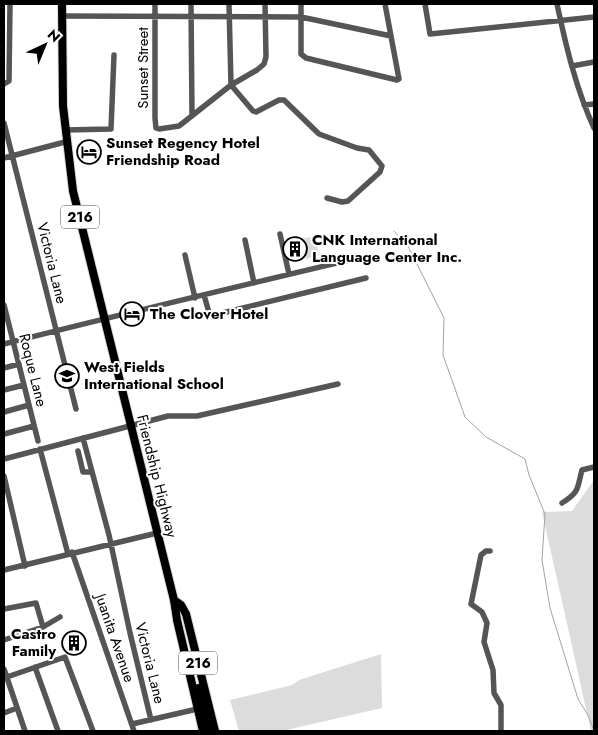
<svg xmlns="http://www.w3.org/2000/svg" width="598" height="735" font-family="Jost,sans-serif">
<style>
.green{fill:#dcdcdc}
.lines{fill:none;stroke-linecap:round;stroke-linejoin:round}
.stream{stroke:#a3a3a3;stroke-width:1}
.major-casing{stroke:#dbdbdb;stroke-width:10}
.minor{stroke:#555;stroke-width:5.5}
.major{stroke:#000;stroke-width:8}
.labels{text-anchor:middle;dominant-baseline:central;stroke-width:4;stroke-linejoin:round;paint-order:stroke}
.shield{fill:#fff;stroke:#4c4c4c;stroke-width:1}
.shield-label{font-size:14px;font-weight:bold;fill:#000}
.street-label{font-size:15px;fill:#000;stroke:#fff}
.poi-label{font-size:15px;font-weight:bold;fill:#000;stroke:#fff;text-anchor:start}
</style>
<rect width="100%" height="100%" fill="#fff"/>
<path class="green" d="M 315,236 L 319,255 L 306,259 L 301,239 Z
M 594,480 L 594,731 L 591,731 L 542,512 L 572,511 Z
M 381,654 L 382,708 L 282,731 L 239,731 L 230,700 L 292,685 L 299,680 Z"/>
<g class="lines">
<path class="stream" d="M 394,231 L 408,246 L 444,318 L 443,355 L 465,417 L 486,437 L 525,459 L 529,475 L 545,514 L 542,560 L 550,608 L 578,699 L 589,717 L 594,731"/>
<g class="major-casing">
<path id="major" d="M 62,4 L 63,106 L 73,191 L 174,600 L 177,620 L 203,731
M 174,600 L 181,605 L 186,614 L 215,731
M 199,688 L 209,731"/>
</g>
<path class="minor" d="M 155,4 L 155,118 L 156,128 L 159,129 L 179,126 L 231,85 L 257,70 L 264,64 L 266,57 L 265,4
M 191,4 L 192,115
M 229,4 L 231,85 L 253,111 L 256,112 L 279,100 L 284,100 L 319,134 L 357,148 L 369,150 L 382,166 L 380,172 L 348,201 L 342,202 L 327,198
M 301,4 L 301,54 L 306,58 L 397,80 L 399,79 L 385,4
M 425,4 L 430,34 L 594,17
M 557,4 C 566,46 576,89 594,128
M 62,16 L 301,17 L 391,36
M 572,66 L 594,62
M 4,84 L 9,81 L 10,4
M 584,105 L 594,104
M 4,123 L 76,409
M 65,130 L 111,129 L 114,55
M 4,158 L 65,142
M 280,234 L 289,274
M 245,240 L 254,283
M 185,255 L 195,298
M 204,295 L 210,316 L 366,278
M 4,305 L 38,441
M 4,344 C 121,314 240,286 358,258
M 4,368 L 19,364
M 4,390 L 24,385
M 4,412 L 29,405
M 4,434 L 34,426
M 83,438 L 109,535 L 130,633 L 151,720
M 40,449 L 68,554
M 78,451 L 83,472 L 92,472
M 4,459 L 168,416 L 197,416 L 338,384
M 4,476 L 25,566
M 562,503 C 580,492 577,488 582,470 L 594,467
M 490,551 L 486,551 L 481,555 L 471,604 L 482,612 L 487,623 L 484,642 L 493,670 L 494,693 L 501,705 L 501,731
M 72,552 L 134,731
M 4,570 L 157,533
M 4,609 L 36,603 L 43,627
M 4,640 L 43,627 L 60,617
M 35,667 L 58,731
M 4,669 L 25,731
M 4,678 L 65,657 L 93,731
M 4,713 L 17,708
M 132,724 L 193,710"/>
<use href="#major" class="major"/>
</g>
<defs>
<g id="hotel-ring" transform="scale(1.25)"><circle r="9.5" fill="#fff" stroke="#000" stroke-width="1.5"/><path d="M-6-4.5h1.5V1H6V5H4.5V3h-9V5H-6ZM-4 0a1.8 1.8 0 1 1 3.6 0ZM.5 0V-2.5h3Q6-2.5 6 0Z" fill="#000"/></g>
<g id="building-ring" transform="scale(1.25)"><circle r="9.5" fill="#fff" stroke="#000" stroke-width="1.5"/><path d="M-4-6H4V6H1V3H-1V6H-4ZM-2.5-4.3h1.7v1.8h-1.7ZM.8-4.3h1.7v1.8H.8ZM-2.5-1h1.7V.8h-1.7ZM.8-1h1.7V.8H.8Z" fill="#000"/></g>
<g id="school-ring" transform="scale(1.25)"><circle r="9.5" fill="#fff" stroke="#000" stroke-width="1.5"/><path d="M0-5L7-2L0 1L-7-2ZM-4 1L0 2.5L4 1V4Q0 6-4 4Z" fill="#000"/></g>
</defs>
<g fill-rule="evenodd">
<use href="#hotel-ring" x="89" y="152"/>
<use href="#building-ring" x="295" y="249"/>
<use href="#hotel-ring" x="132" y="314"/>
<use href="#school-ring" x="67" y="376"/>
<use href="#building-ring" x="74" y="643"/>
</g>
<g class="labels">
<g class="shield">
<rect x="61" y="205.5" width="38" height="23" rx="4"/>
<rect x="179" y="651.5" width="38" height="23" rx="4"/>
</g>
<g class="shield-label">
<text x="80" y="217">216</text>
<text x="198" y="663">216</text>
</g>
<g class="street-label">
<text transform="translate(143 68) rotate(-90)">Sunset Street</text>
<text transform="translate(52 263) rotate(76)">Victoria Lane</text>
<text transform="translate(33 370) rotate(76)">Roque Lane</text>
<text transform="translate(157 476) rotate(76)">Friendship Highway</text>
<text transform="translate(115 638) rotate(71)">Juanita Avenue</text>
<text transform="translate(150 663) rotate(76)">Victoria Lane</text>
</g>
<g class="poi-label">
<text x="106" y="143">Sunset Regency Hotel<tspan x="106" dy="17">Friendship Road</tspan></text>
<text x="312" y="240">CNK International<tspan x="312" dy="17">Language Center Inc.</tspan></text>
<text x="150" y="314">The Clover Hotel</text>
<text x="84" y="367">West Fields<tspan x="84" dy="17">International School</tspan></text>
<text x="56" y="634" text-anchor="end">Castro<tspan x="56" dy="17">Family</tspan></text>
</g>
</g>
<rect width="598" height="735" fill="none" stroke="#000000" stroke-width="10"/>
<g transform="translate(45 45) rotate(44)" stroke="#ffffff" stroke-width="4" paint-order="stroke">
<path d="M0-4L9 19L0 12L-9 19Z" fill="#000000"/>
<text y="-8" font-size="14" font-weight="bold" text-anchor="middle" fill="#000000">N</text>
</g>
</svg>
